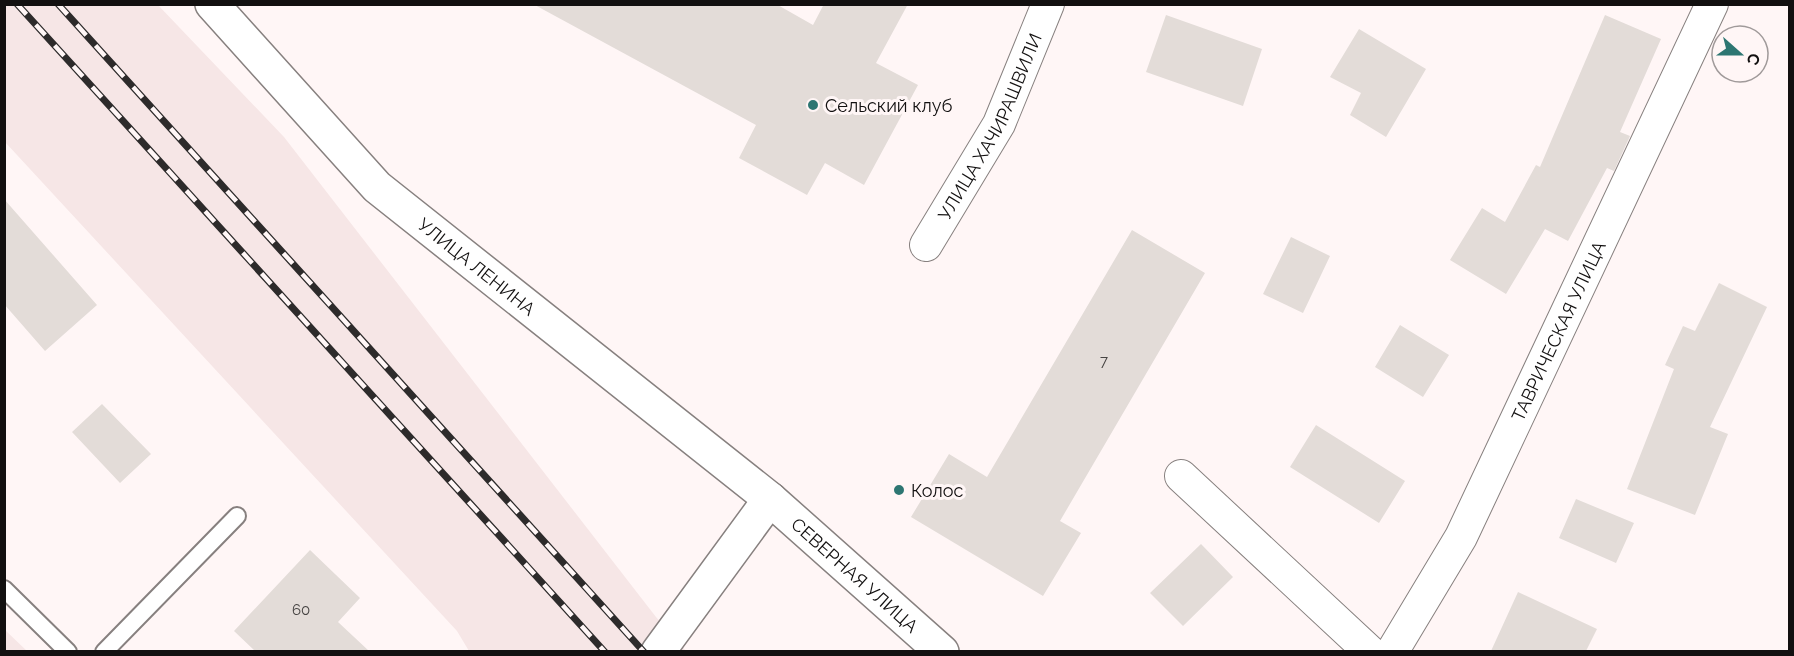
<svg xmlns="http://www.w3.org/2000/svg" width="1794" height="656" font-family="Raleway,sans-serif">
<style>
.built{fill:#f6e6e6}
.building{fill:#e3dcd8}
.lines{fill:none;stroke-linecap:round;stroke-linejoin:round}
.lane-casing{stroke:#87807f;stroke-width:20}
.street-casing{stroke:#87807f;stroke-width:34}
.secondary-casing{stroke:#87807f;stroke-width:36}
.lane{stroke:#fff;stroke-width:16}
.street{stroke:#fff;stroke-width:32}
.secondary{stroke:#fff;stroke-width:33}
.rail-casing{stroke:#2d2b2b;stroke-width:7}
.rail{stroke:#fff6f6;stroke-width:4.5;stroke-dasharray:14;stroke-linecap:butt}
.poi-dot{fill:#2d7672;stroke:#fff6f6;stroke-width:2}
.labels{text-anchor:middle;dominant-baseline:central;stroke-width:6;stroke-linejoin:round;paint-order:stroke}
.number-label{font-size:15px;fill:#464342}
.poi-label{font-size:18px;fill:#121010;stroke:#fff6f6;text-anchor:start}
.street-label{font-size:18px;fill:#121010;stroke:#fff6f6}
</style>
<rect width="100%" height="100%" fill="#fff6f6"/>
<path class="built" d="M 5,5 L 158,5 L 284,137 L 656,617 L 686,651 L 469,651 L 457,631 L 5,142 Z
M 5,630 L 27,651 L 5,651 Z"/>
<path class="building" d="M 533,4 L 776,4 L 813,25 L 824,4 L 908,4 L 876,63 L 918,85 L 864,185 L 825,163 L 807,195 L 739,158 L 756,125 Z
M 1166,15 L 1262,49 L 1243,106 L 1146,72 Z
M 1605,15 L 1661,39 L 1620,132 L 1630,136 L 1614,171 L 1607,168 L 1568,241 L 1545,229 L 1506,294 L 1450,260 L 1482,208 L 1505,222 L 1536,165 L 1540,167 Z
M 1359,29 L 1426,69 L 1386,137 L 1350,115 L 1361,93 L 1330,77 Z
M 4,199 L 97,305 L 45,351 L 4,304 Z
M 1132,230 L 1205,273 L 1060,521 L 1081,533 L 1043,596 L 911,517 L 949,454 L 987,477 Z
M 1291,237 L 1330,256 L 1303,313 L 1263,294 Z
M 1719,283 L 1767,307 L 1710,427 L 1728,434 L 1695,515 L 1627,489 L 1674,369 L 1665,365 L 1683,326 L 1695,331 Z
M 1400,325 L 1449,355 L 1423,397 L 1375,367 Z
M 102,404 L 151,454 L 120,483 L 72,432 Z
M 1316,425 L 1405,481 L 1379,523 L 1290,467 Z
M 1576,499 L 1634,523 L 1616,563 L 1559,538 Z
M 1201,544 L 1233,577 L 1183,626 L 1150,593 Z
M 310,550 L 360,598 L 338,622 L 369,651 L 255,651 L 234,631 Z
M 1518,592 L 1597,629 L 1586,651 L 1491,651 Z"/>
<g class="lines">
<g class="lane-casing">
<path id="lane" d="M 4,589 L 68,652
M 104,652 L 237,516"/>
</g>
<g class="street-casing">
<g id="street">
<path id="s1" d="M 926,245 L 999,124 L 1048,4"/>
<path d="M 1181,476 L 1370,652"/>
<path id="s2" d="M 1392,652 L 1461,537 L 1712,4"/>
</g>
</g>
<g class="secondary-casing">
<g id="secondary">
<path id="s3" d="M 212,4 L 377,187 L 770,499 L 942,652"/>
<path d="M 658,652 L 770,499"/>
</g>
</g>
<use href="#lane" class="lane"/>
<use href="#street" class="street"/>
<use href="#secondary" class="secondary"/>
<g class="rail-casing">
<path id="rail" d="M 17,4 L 605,652
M 58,4 L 644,652"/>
</g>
<use href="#rail" class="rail"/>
</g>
<g class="poi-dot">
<circle cx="813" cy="105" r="6"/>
<circle cx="899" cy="490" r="6"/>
</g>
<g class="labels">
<g class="number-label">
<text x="1104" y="361">7</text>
<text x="301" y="610">60</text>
</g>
<g class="poi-label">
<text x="825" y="105">Сельский клуб</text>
<text x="911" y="490">Колос</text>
</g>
<g class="street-label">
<text stroke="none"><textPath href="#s1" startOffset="135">УЛИЦА ХАЧИРАШВИЛИ</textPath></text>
<text stroke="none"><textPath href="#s3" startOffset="374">УЛИЦА ЛЕНИНА</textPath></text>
<text stroke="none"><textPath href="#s2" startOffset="362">ТАВРИЧЕСКАЯ УЛИЦА</textPath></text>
<text stroke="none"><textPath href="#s3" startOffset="862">СЕВЕРНАЯ УЛИЦА</textPath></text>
</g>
</g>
<rect width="1794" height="656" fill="none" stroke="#121010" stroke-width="12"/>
<g transform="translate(1740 54) rotate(111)"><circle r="28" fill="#fff6f6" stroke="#a09a9a" stroke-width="1.5"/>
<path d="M0-4.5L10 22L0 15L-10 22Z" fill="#2d7672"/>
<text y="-9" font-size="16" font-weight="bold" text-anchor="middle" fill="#121010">С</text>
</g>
</svg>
